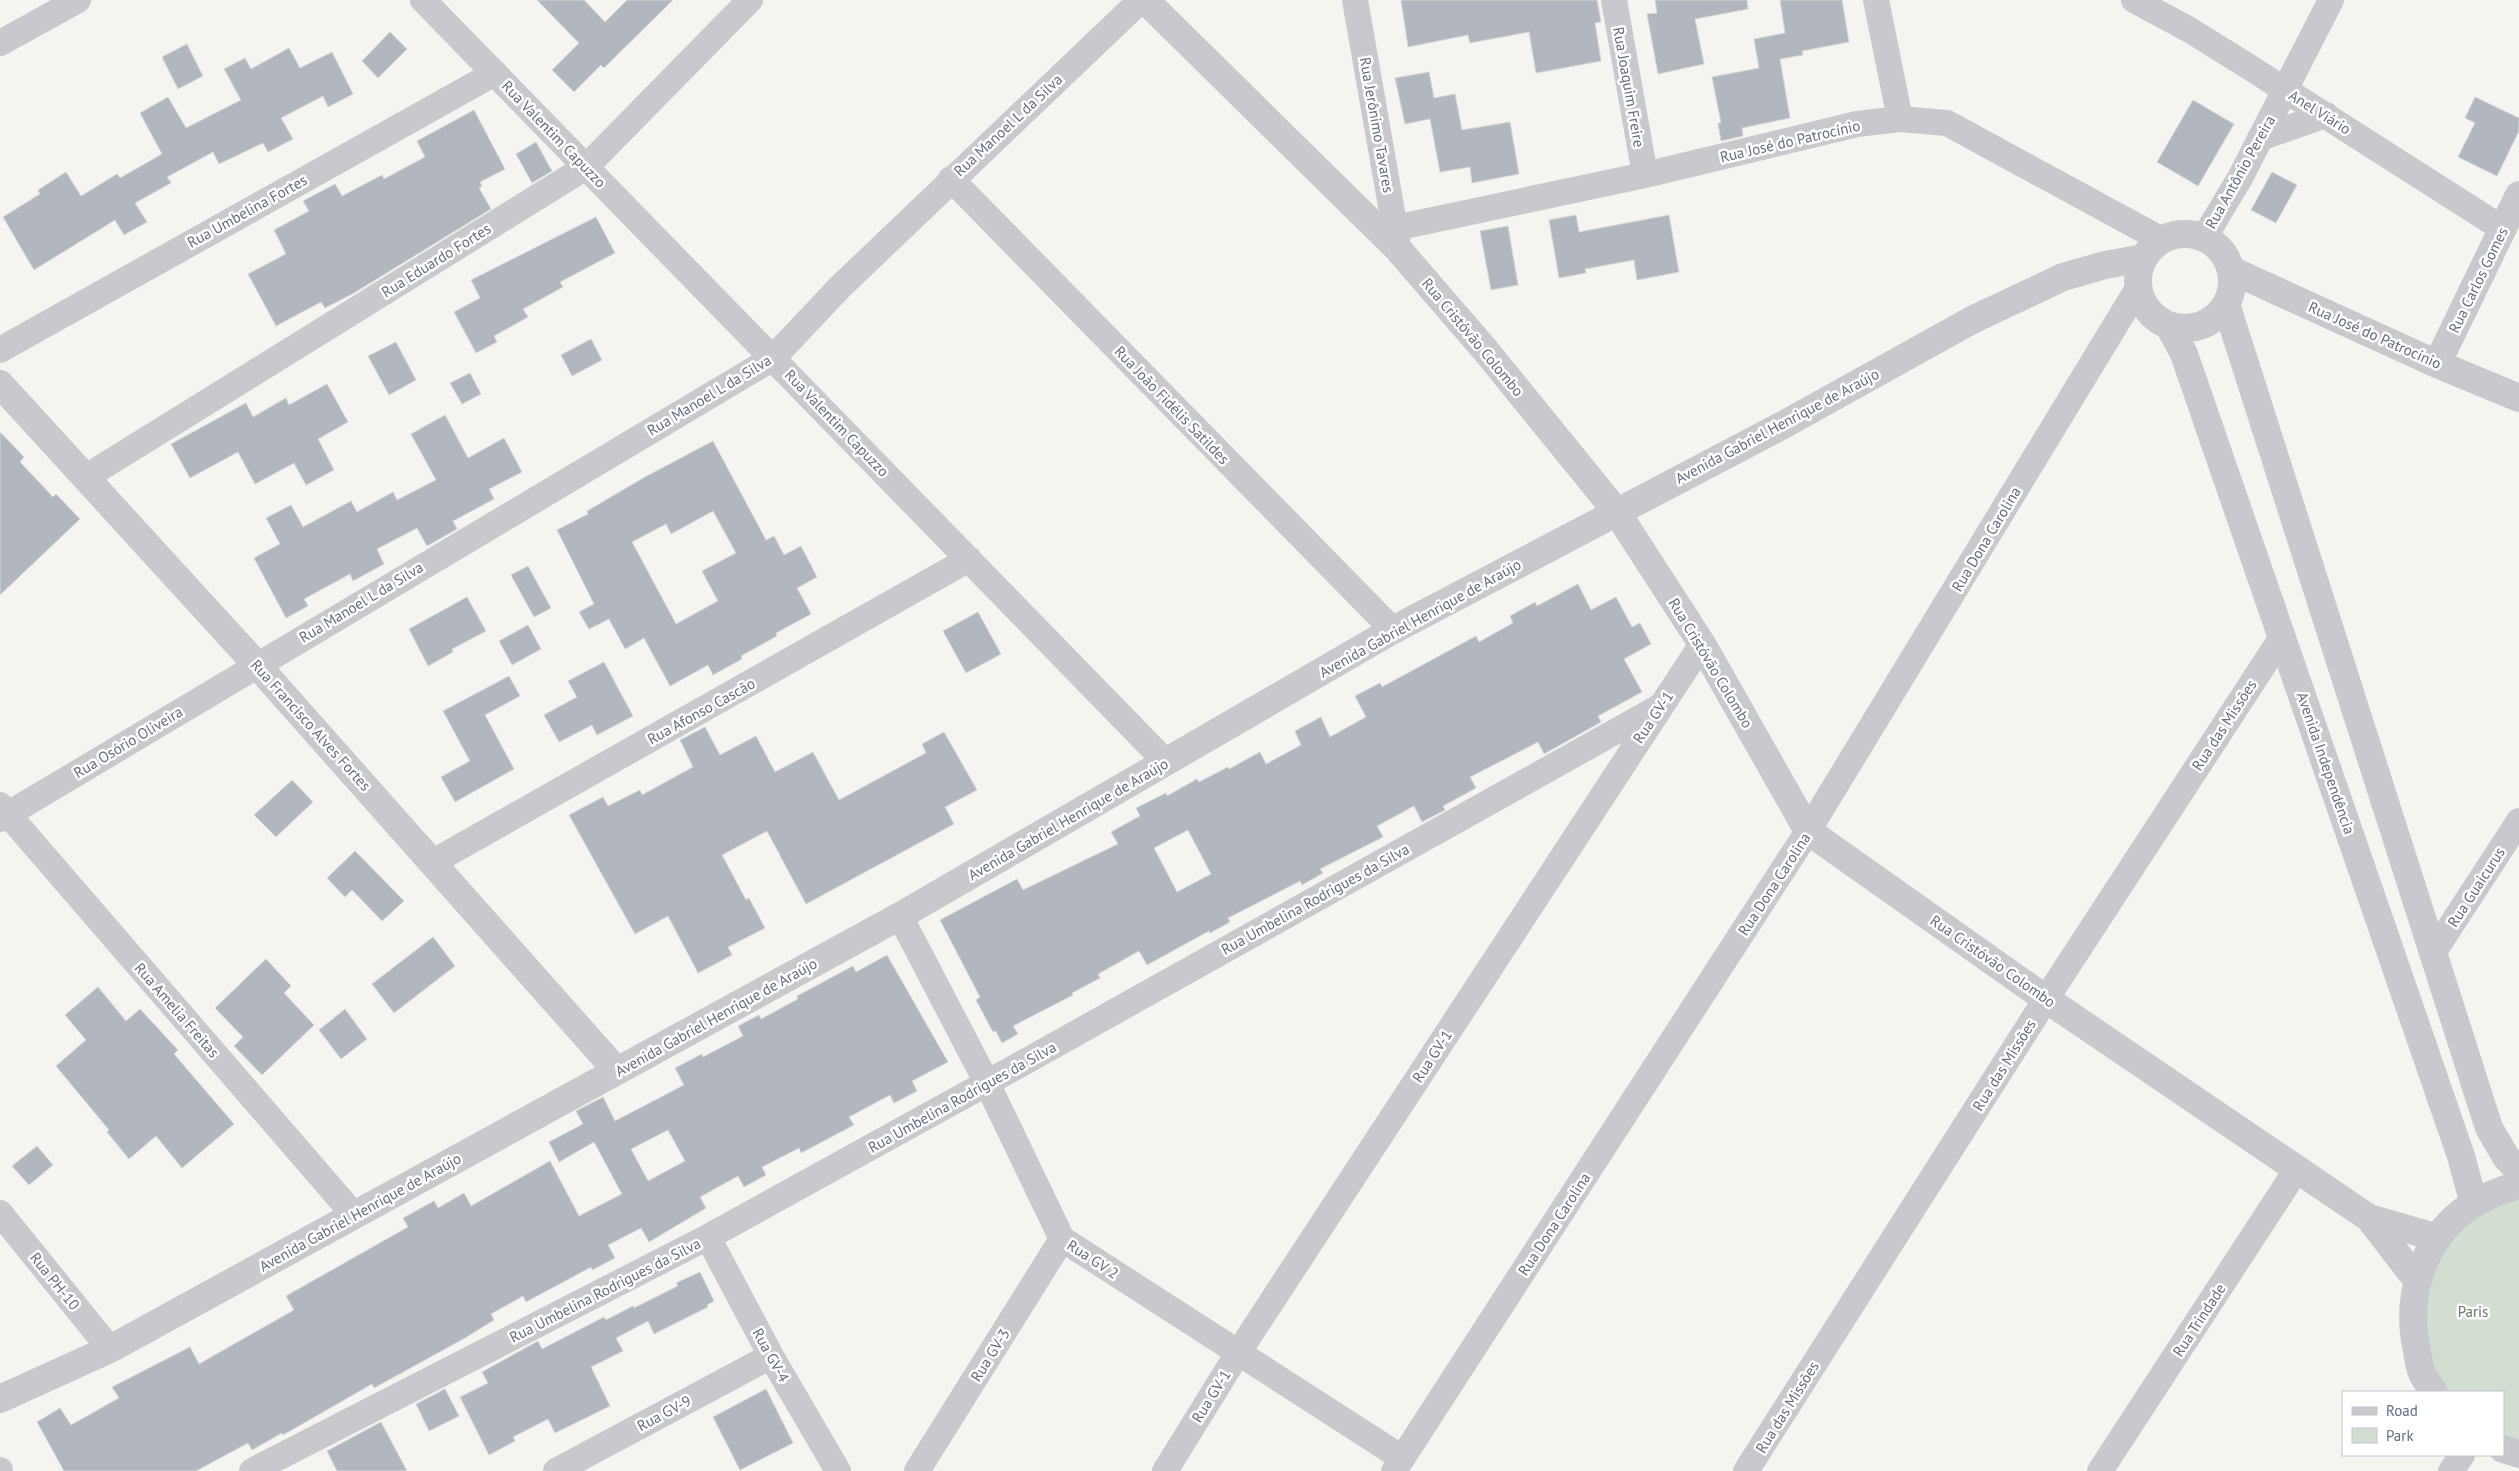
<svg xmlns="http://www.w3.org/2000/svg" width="2519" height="1471" font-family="'PT Sans',sans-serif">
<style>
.green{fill:#d4ddd2}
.building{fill:#b2b6be;stroke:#d6d7d4;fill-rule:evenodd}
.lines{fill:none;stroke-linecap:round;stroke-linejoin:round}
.minor{stroke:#c7c9cd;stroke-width:26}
.tertiary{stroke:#c7c9cd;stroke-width:28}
.labels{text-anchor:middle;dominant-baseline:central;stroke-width:5;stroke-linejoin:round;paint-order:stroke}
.street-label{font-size:15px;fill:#636d84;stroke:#fff}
.park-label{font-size:15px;fill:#627b63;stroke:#fff}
</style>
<rect width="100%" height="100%" fill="#f4f5f1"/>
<path class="green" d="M 2519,1196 L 2519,1442 L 2503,1436 L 2503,1392 L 2449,1392 C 2445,1386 2440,1380 2437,1373 C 2412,1321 2429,1257 2471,1220 C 2483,1209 2504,1203 2519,1196 Z"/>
<path class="building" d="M 537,0 L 584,0 L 605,22 L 627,0 L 673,0 L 604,68 L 601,65 L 574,92 L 552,70 L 579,43 Z
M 1401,0 L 1597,0 L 1601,22 L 1595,23 L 1601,61 L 1536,73 L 1529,32 L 1470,43 L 1468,35 L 1408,47 Z
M 1655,0 L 1747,0 L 1748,9 L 1695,19 L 1704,64 L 1658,74 L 1647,14 L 1657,13 Z
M 1780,0 L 1842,0 L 1849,42 L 1802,51 L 1803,55 L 1780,59 L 1790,118 L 1742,128 L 1743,136 L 1721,141 L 1718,123 L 1721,123 L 1712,77 L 1759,68 L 1754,39 L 1785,33 Z
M 390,32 L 407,49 L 378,78 L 362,61 Z
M 187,44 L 203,76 L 178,89 L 162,57 Z
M 289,48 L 300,68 L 332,52 L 353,94 L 328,107 L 323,96 L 281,118 L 293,139 L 268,152 L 263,143 L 219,164 L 213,152 L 167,177 L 171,183 L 135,203 L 147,222 L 124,235 L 115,220 L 34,270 L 3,217 L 40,194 L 38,190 L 66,172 L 81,196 L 117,174 L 120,178 L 162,154 L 140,113 L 168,97 L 186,128 L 241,100 L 224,69 L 245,58 L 251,69 Z
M 1429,72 L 1434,98 L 1455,94 L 1462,130 L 1510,122 L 1519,174 L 1472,183 L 1470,167 L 1440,172 L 1430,119 L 1405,124 L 1395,78 Z
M 2475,97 L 2519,118 L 2519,131 L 2497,176 L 2458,157 L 2475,123 L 2465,118 Z
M 2193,100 L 2234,124 L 2198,186 L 2157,162 Z
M 474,110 L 505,169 L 480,182 L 482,186 L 479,188 L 491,209 L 354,293 L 325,308 L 321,302 L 276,326 L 248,274 L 286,254 L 274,230 L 309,211 L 303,201 L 335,184 L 342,196 L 382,175 L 384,179 L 425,157 L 417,141 Z
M 536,142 L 552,171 L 532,183 L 516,154 Z
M 2272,172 L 2297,185 L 2276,223 L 2251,210 Z
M 1576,215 L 1579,232 L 1669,215 L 1679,272 L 1637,280 L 1634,260 L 1585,269 L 1586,273 L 1559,278 L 1549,220 Z
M 596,217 L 615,253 L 560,282 L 563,287 L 523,309 L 528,317 L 494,336 L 497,342 L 476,353 L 454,312 L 480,298 L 471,280 Z
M 1508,226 L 1518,285 L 1491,290 L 1480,231 Z
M 591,339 L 602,360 L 572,376 L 561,355 Z
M 396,342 L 416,380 L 389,395 L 368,356 Z
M 470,373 L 481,394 L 462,404 L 450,383 Z
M 327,384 L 348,422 L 318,439 L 334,470 L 306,485 L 294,463 L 255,484 L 238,452 L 190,478 L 171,444 L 246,403 L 253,417 L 286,398 L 289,405 Z
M 445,415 L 468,458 L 504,438 L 522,472 L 489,489 L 494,499 L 453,521 L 457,529 L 427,546 L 417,528 L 377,549 L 384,564 L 353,581 L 350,574 L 304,599 L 308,606 L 286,618 L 254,558 L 280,544 L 266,518 L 291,505 L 303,527 L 351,501 L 357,512 L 393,492 L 397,500 L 436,480 L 411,434 Z
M 0,432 L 24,457 L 20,462 L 53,497 L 56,494 L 80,519 L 0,595 Z
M 713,441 L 766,540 L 774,536 L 784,555 L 801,546 L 817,577 L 797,588 L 811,614 L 776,633 L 777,636 L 741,656 L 742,659 L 713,675 L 708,665 L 670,686 L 644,638 L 625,649 L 609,619 L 589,629 L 579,612 L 594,604 L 557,530 L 588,514 L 587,511 L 645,477 ZM 713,511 L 736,553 L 702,571 L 718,601 L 676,624 L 632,542 L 666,524 L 671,534 Z
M 528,566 L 551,608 L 534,617 L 511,575 Z
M 1578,584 L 1591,610 L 1616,597 L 1632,627 L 1640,623 L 1651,644 L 1624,659 L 1642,692 L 1598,716 L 1601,722 L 1544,754 L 1538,742 L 1470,777 L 1476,788 L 1443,806 L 1445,810 L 1422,822 L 1414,806 L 1377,826 L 1383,837 L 1320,869 L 1323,873 L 1302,885 L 1300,881 L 1228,918 L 1230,922 L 1210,933 L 1209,931 L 1147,965 L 1139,951 L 1098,974 L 1100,978 L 1072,993 L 1073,995 L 1013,1026 L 1018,1034 L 1002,1043 L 996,1031 L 993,1032 L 976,1000 L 980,997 L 940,920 L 1017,879 L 1023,890 L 1118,844 L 1111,832 L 1140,816 L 1136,808 L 1166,793 L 1167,796 L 1197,779 L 1199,782 L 1228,767 L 1229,769 L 1260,752 L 1266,764 L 1301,745 L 1295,731 L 1321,717 L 1330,737 L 1366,717 L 1355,696 L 1380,683 L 1382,687 L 1476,636 L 1479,642 L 1513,623 L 1510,616 L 1535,602 L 1537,606 ZM 1188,830 L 1211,874 L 1177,892 L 1154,848 Z
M 467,597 L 486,631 L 452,649 L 453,652 L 428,666 L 409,629 Z
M 978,612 L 1001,654 L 966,673 L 943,631 Z
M 528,625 L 541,649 L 512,665 L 499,641 Z
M 604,662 L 633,716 L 597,735 L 592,725 L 559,742 L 544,715 L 577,697 L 568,681 Z
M 509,676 L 520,696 L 485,715 L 514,769 L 455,802 L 441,777 L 470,761 L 443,711 Z
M 705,727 L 720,755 L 756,736 L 775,772 L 813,752 L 839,800 L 926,753 L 922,744 L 944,732 L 977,790 L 945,807 L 954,824 L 806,904 L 767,831 L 722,855 L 746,900 L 749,898 L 765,928 L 728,947 L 732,955 L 698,973 L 668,916 L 635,934 L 569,815 L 603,797 L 608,806 L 640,790 L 642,795 L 693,767 L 680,740 Z
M 292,780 L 313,802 L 276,837 L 254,815 Z
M 355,851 L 404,901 L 382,921 L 352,890 L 345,897 L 327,878 Z
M 433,937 L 455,966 L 394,1013 L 372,984 Z
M 887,955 L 948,1062 L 912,1081 L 917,1091 L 894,1103 L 890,1095 L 849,1117 L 854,1125 L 801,1153 L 799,1148 L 762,1167 L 766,1175 L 744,1187 L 738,1176 L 700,1197 L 706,1208 L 649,1242 L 641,1228 L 608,1245 L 615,1258 L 592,1270 L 591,1267 L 526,1302 L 523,1296 L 491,1314 L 494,1320 L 465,1338 L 374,1388 L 372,1384 L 283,1435 L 282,1433 L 252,1450 L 248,1443 L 196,1471 L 64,1471 L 37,1422 L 60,1408 L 71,1425 L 119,1398 L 112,1387 L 190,1347 L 199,1364 L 294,1310 L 286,1296 L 408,1227 L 403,1218 L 434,1201 L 438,1208 L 464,1193 L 471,1206 L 550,1161 L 579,1216 L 622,1194 L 594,1142 L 559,1162 L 549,1142 L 583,1124 L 576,1111 L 603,1097 L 615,1121 L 684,1085 L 675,1068 L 702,1054 L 703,1057 L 743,1036 L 738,1026 L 759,1015 L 761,1019 L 798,999 L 797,996 L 853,966 L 856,972 ZM 668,1130 L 685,1161 L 648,1181 L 631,1149 Z
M 266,959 L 291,986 L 284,993 L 314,1025 L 262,1075 L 234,1046 L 243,1037 L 215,1008 Z
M 98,987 L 126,1021 L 140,1009 L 178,1050 L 174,1054 L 234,1124 L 182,1168 L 156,1136 L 129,1159 L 107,1132 L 109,1130 L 56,1066 L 86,1040 L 65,1015 Z
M 345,1009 L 367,1039 L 341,1059 L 319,1030 Z
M 37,1146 L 53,1165 L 29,1185 L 12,1166 Z
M 700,1272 L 714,1301 L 707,1305 L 708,1307 L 654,1334 L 648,1321 L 616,1338 L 623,1351 L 591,1367 L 610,1406 L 555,1433 L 548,1419 L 513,1437 L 515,1441 L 489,1455 L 460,1397 L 488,1383 L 482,1372 L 538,1341 L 542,1349 L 604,1317 L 606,1320 L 633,1306 L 634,1308 L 678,1286 L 676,1283 Z
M 445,1389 L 459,1416 L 429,1431 L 416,1404 Z
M 766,1389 L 793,1443 L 740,1470 L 713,1417 Z
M 381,1422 L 407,1471 L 337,1471 L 327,1451 Z"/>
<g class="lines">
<path class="minor" d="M 423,0 L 1166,762
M 1355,0 L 1398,246
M 1614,0 L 1645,175
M 1876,0 L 1900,119
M 2134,0 L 2188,29 L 2246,65 L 2503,229
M 0,43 L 78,0
M 2260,138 L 2326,115
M 951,179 L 1393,630
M 1395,228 L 1645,175 L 1857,124 L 1900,119 L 1947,123 L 2162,240
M 2204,238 L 2240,178 L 2331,0
M 0,350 L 495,73
M 86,477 L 586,167 L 750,0
M 0,805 L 354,1215
M 0,819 L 773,358 L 840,287 L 1141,0
M 433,862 L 969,559
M 900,916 L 987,1083 L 1062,1239 L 1402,1458
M 2433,953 L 2519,821
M 0,1213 L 110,1349
M 708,1237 L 771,1356 L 838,1471
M 0,1470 L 0,1471
M 252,1471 L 708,1237 L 987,1083 L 1661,706
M 556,1471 L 771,1356
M 917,1471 L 1062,1239
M 1165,1471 L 1238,1353 L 1702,644
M 1394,1471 L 1808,831 L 2138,288
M 1746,1471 L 2046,999 L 2282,637
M 2100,1471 L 2297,1169
M 2451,1471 L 2462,1455"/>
<path class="tertiary" d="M 1145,0 L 1398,249 L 1486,351 L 1616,511 L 1702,644 L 1808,831 L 2046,999 L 2369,1218 L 2438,1238
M2138 281a47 47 0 1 1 94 0a47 47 0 1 1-94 0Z
M 2231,270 L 2437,364 L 2519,398
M 2226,304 L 2489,1128 L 2506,1157 L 2519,1171
M 2169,326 L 2184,354 L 2461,1156 L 2474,1204
M 2437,364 L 2519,195
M 0,384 L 256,664 L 617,1071
M 2369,1218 L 2417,1280
M 2434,1392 C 2430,1386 2425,1380 2422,1373 C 2419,1366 2418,1358 2417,1351 C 2405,1298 2422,1240 2467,1208 C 2483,1197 2500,1190 2519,1185
M 0,1399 L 110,1349 L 617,1071 L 900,916 L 1393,630 L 1783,425 L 1972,320 L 2063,277 L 2105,265 L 2144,258
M 2503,1449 L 2519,1454"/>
</g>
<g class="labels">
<g class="street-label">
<text transform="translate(1629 87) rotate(80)">Rua Joaquim Freire</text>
<text transform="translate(2320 112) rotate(32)">Anel Viário</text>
<text transform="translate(1008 125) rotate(-43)">Rua Manoel L da Silva</text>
<text transform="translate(1377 125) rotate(80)">Rua Jerônimo Tavares</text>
<text transform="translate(554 134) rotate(46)">Rua Valentim Capuzzo</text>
<text transform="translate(1790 141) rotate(-13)">Rua José do Patrocínio</text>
<text transform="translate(2240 172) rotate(-61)">Rua Antônio Pereira</text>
<text transform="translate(247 211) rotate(-29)">Rua Umbelina Fortes</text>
<text transform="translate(436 260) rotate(-32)">Rua Eduardo Fortes</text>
<text transform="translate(2478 280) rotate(-64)">Rua Carlos Gomes</text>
<text transform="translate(2375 335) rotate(24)">Rua José do Patrocínio</text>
<text transform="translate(1473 337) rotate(50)">Rua Cristóvão Colombo</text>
<text transform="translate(709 395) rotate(-31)">Rua Manoel L da Silva</text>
<text transform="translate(1172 405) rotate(46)">Rua João Fidélis Satildes</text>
<text transform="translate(837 423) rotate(46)">Rua Valentim Capuzzo</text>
<text transform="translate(1777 426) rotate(-28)">Avenida Gabriel Henrique de Araújo</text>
<text transform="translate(1986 539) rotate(-59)">Rua Dona Carolina</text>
<text transform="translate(361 602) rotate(-31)">Rua Manoel L da Silva</text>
<text transform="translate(1420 618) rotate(-29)">Avenida Gabriel Henrique de Araújo</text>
<text transform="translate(1711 663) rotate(59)">Rua Cristóvão Colombo</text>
<text transform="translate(701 711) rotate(-29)">Rua Afonso Cascão</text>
<text transform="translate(1653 717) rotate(-56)">Rua GV-1</text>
<text transform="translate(311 725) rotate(48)">Rua Francisco Alves Fortes</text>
<text transform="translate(2224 725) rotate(-57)">Rua das Missões</text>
<text transform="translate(128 742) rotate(-31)">Rua Osório Oliveira</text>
<text transform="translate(2326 763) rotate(71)">Avenida Independência</text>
<text transform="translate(1068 819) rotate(-30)">Avenida Gabriel Henrique de Araújo</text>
<text transform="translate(1774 884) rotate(-57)">Rua Dona Carolina</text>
<text transform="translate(2476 887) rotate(-57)">Rua Guaicurus</text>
<text transform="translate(1315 899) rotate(-29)">Rua Umbelina Rodrigues da Silva</text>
<text transform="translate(1993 961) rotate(35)">Rua Cristóvão Colombo</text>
<text transform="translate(177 1010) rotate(49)">Rua Amelia Freitas</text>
<text transform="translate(716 1017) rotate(-29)">Avenida Gabriel Henrique de Araújo</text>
<text transform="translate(1432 1056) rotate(-57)">Rua GV-1</text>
<text transform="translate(2004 1065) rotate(-58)">Rua das Missões</text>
<text transform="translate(962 1097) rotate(-29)">Rua Umbelina Rodrigues da Silva</text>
<text transform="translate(360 1212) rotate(-29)">Avenida Gabriel Henrique de Araújo</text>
<text transform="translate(1554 1224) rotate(-57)">Rua Dona Carolina</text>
<text transform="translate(1093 1259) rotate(33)">Rua GV 2</text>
<text transform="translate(55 1281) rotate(51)">Rua PH-10</text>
<text transform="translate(605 1290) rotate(-27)">Rua Umbelina Rodrigues da Silva</text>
<text transform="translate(2199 1320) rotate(-57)">Rua Trindade</text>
<text transform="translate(771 1355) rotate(61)">Rua GV-4</text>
<text transform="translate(990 1355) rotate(-58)">Rua GV-3</text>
<text transform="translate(1211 1396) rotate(-58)">Rua GV-1</text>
<text transform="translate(1787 1407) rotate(-58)">Rua das Missões</text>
<text transform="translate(664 1413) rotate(-28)">Rua GV-9</text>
</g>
<g class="park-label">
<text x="2473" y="1311">Paris</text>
</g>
</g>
<rect x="2342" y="1391" width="162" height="65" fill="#ffffff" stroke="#c1c5ce"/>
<rect x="2352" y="1407" width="25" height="8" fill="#c7c9cd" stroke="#c1c5ce"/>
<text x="2386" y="1416" font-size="15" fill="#636d84">Road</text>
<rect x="2352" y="1428" width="25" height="15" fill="#d4ddd2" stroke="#c1c5ce"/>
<text x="2386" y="1441" font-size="15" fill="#636d84">Park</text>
</svg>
